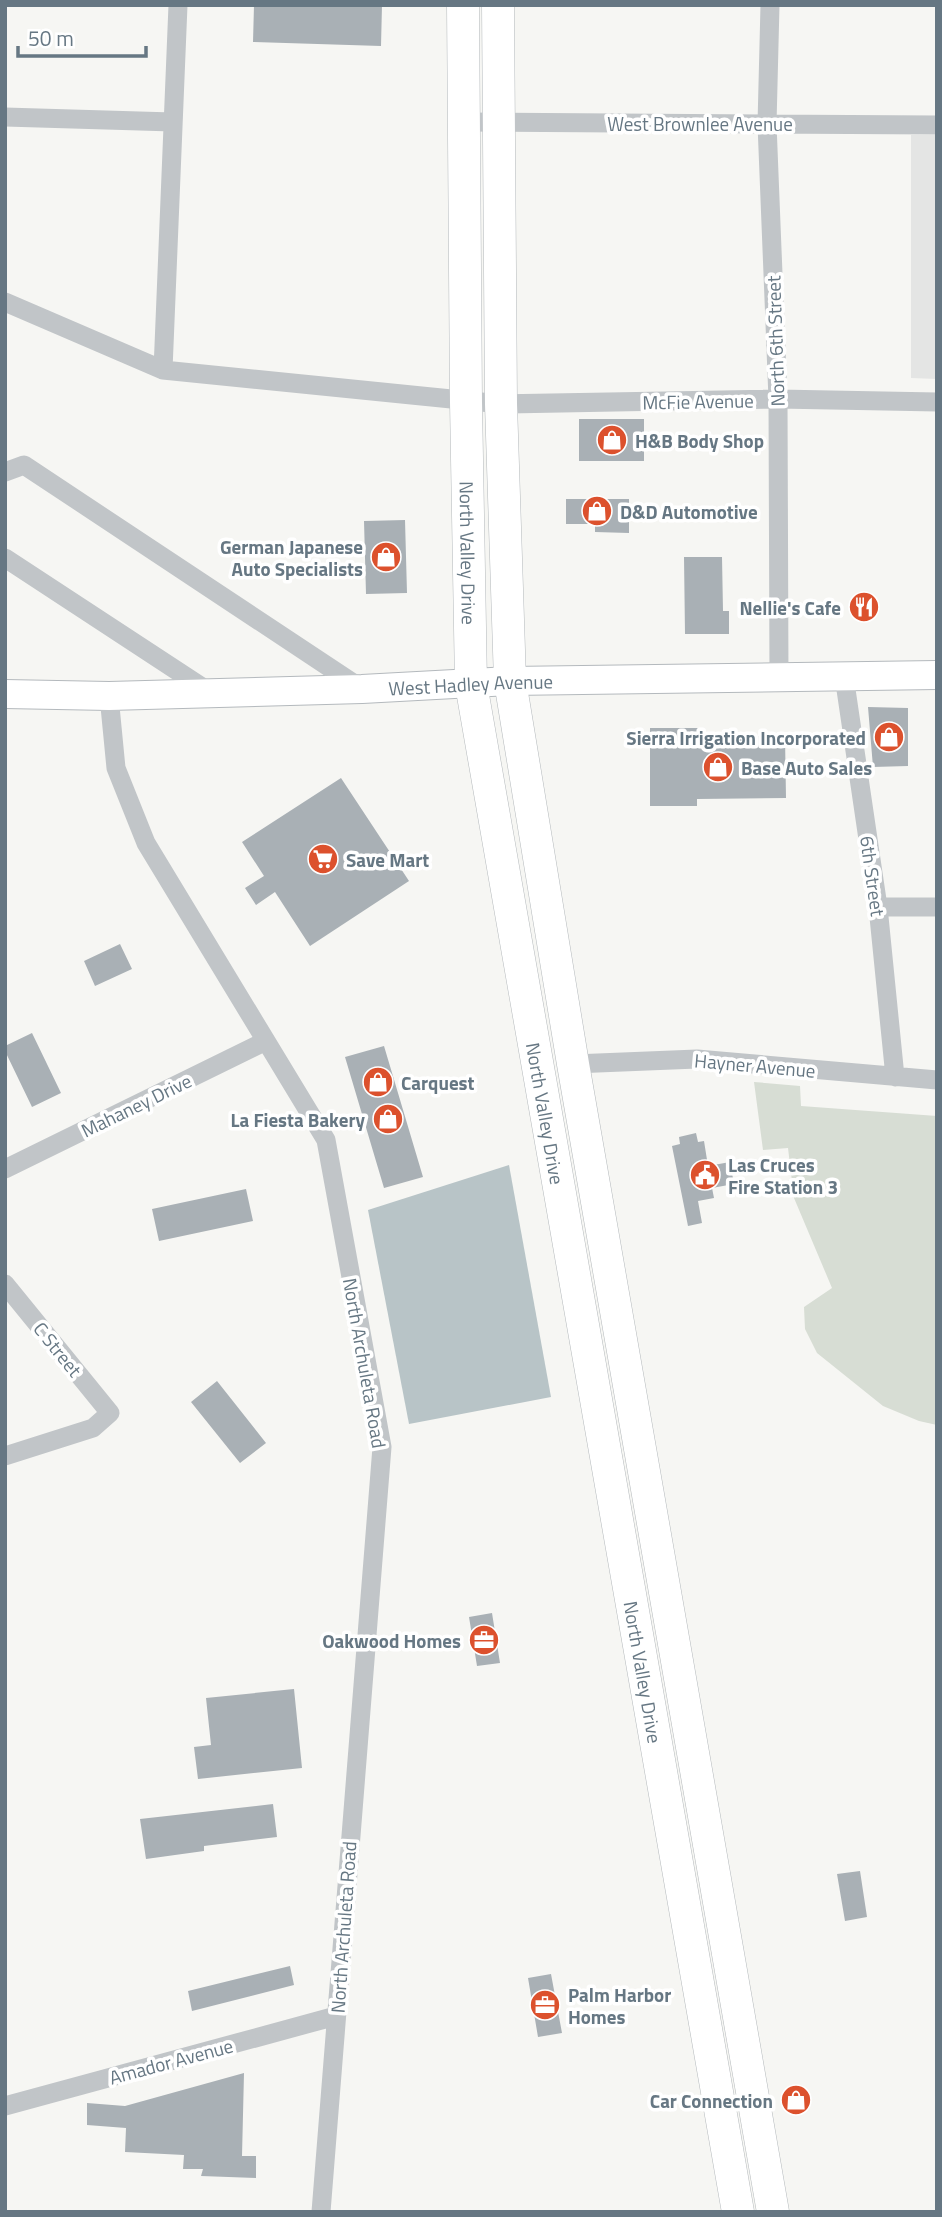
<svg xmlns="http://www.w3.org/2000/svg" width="942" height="2217" font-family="'Titillium Web',sans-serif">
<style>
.built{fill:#e4e5e4}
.green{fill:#d7ddd4}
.water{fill:#b8c4c7}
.building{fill:#a9b0b5}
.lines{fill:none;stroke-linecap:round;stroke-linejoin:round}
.secondary-casing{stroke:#b4b9bd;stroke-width:30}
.primary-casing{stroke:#b4b9bc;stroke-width:33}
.street{stroke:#c1c5c8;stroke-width:19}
.secondary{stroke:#fff;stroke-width:28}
.primary{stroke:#fff;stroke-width:32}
.labels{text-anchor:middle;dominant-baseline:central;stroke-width:7;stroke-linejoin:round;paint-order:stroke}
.street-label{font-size:19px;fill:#667783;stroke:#fff}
.poi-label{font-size:19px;font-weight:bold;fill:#667783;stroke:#fff;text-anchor:start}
</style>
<rect width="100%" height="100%" fill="#f6f6f3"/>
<path class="built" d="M 911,135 L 937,135 L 937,379 L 911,378 Z"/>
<path class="green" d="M 754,1082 L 800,1086 L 801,1106 L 937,1116 L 937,1425 L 919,1421 L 883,1406 L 817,1353 L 805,1329 L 804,1307 L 832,1288 L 794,1198 L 788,1148 L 763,1150 Z"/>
<path class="water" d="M 509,1165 L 551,1397 L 409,1424 L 368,1210 Z"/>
<path class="building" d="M 254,5 L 382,5 L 381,46 L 253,42 Z
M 579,419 L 644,419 L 644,461 L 579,461 Z
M 566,499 L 629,499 L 629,533 L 595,532 L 595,524 L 566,524 Z
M 405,520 L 407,593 L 366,594 L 364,521 Z
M 684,557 L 722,557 L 723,611 L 729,611 L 729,634 L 685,634 Z
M 868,707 L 908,708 L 908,766 L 873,767 Z
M 650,728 L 698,728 L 698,736 L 785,736 L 786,798 L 697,799 L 697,806 L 650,806 Z
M 341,778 L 409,881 L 310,946 L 275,892 L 256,905 L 245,888 L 264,876 L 242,842 Z
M 120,944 L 132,969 L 95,986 L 84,961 Z
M 32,1033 L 61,1093 L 32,1107 L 5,1051 L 5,1046 Z
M 384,1046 L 423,1177 L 384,1188 L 345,1057 Z
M 696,1133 L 698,1142 L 704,1141 L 708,1166 L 730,1162 L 734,1184 L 712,1188 L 714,1198 L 698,1201 L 702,1223 L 688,1226 L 672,1146 L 680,1144 L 679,1137 Z
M 246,1189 L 253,1221 L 159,1241 L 152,1209 Z
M 217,1381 L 266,1443 L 240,1463 L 191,1402 Z
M 492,1613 L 500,1663 L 477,1666 L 469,1617 Z
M 294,1689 L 302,1768 L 198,1779 L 194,1747 L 211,1745 L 206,1698 Z
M 273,1804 L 277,1837 L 204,1846 L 204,1851 L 146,1859 L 140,1819 Z
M 860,1871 L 867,1917 L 845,1921 L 837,1874 Z
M 290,1966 L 294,1985 L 192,2011 L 188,1991 Z
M 551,1974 L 562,2033 L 538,2037 L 528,1978 Z
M 244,2073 L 242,2156 L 256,2156 L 256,2178 L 201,2176 L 203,2169 L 183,2169 L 184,2155 L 125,2152 L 126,2128 L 87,2125 L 87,2103 L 125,2106 Z"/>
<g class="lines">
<g class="secondary-casing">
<g id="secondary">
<path id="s1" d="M 5,694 L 109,696 L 362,689 L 510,681 L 937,675"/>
</g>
</g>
<g class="primary-casing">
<g id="primary">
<path id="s2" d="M 463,5 L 466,402 L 471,684 L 738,2212"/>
<path d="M 498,5 L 501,404 L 510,681 L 573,1064 L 773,2212"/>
</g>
</g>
<path class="street" d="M 770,5 L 767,124 L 778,399 L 779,678
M 5,117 L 173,122
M 464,122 L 937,125
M 5,302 L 163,370 L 501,404 L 778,399 L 937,402
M 163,370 L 178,5
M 5,472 L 24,465 L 362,689
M 5,558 L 211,693
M 844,676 L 878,907 L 895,1077
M 109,696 L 116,768 L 146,843 L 326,1140 L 382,1447 L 321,2212
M 878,907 L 937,907
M 573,1064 L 697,1059 L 937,1080
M 5,1169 L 266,1041
M 5,1284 L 110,1413 L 93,1428 L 5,1456
M 5,2106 L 336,2016"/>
<use href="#secondary" class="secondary"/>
<use href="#primary" class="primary"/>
</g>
<defs>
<g id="shop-disc" transform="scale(1.575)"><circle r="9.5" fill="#dc512d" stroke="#fff"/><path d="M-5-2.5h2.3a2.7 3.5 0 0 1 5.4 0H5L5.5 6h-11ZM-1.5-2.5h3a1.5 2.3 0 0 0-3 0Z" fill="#fff"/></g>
<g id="restaurant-disc" transform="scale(1.575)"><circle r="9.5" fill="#dc512d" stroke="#fff"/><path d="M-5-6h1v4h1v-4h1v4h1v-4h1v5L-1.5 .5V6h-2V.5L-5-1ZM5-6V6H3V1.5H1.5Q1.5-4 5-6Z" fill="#fff"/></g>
<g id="supermarket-disc" transform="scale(1.575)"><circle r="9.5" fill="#dc512d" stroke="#fff"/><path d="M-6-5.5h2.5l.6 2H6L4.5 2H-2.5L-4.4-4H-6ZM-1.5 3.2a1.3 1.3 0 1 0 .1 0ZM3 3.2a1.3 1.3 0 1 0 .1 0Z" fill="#fff"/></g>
<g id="civic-disc" transform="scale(1.575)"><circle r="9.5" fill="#dc512d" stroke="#fff"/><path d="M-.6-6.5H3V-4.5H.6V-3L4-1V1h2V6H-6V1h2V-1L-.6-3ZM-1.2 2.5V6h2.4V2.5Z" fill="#fff"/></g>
<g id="office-disc" transform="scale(1.575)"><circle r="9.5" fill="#dc512d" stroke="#fff"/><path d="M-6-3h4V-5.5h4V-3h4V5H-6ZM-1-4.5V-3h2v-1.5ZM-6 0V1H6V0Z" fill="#fff"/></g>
</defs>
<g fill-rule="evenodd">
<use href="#shop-disc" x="612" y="440"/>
<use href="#shop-disc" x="597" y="511"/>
<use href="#shop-disc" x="386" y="557"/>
<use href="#restaurant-disc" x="864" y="607"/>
<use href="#shop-disc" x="889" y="737"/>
<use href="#shop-disc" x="718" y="767"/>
<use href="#supermarket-disc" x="323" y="859"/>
<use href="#shop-disc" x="378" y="1082"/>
<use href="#shop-disc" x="388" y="1119"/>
<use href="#civic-disc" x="705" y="1175"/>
<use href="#office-disc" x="484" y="1640"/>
<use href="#office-disc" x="545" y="2005"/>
<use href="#shop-disc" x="796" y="2100"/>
</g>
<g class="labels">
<g class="street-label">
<text x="700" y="123">West Brownlee Avenue</text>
<text transform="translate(775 341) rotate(-92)">North 6th Street</text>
<text transform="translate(698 401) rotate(-1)">McFie Avenue</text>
<text stroke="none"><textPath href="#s2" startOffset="548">North Valley Drive</textPath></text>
<text stroke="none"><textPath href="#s1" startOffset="466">West Hadley Avenue</textPath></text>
<text transform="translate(873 876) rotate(82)">6th Street</text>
<text transform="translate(755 1065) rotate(5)">Hayner Avenue</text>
<text transform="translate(136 1105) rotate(-26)">Mahaney Drive</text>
<text stroke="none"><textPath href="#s2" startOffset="1115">North Valley Drive</textPath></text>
<text transform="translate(58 1349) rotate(51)">C Street</text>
<text transform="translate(365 1363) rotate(80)">North Archuleta Road</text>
<text stroke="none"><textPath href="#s2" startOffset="1682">North Valley Drive</textPath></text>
<text transform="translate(343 1927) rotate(-86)">North Archuleta Road</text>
<text transform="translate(171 2061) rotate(-15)">Amador Avenue</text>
</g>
<g class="poi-label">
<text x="635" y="440">H&amp;B Body Shop</text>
<text x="620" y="511">D&amp;D Automotive</text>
<text x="363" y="546" text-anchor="end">German Japanese<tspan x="363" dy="22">Auto Specialists</tspan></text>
<text x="841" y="607" text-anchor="end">Nellie's Cafe</text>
<text x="866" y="737" text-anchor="end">Sierra Irrigation Incorporated</text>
<text x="741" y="767">Base Auto Sales</text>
<text x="346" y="859">Save Mart</text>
<text x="401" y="1082">Carquest</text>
<text x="365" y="1119" text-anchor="end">La Fiesta Bakery</text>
<text x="728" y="1164">Las Cruces<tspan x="728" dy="22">Fire Station 3</tspan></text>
<text x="461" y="1640" text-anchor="end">Oakwood Homes</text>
<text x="568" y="1994">Palm Harbor<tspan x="568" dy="22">Homes</tspan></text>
<text x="773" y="2100" text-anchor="end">Car Connection</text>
</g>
</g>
<rect width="942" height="2217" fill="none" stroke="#667783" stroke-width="14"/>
<path d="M18 46v10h128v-10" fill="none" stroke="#667783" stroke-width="3.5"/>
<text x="28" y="46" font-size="21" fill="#667783" stroke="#ffffff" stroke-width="5" paint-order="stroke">50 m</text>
</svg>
